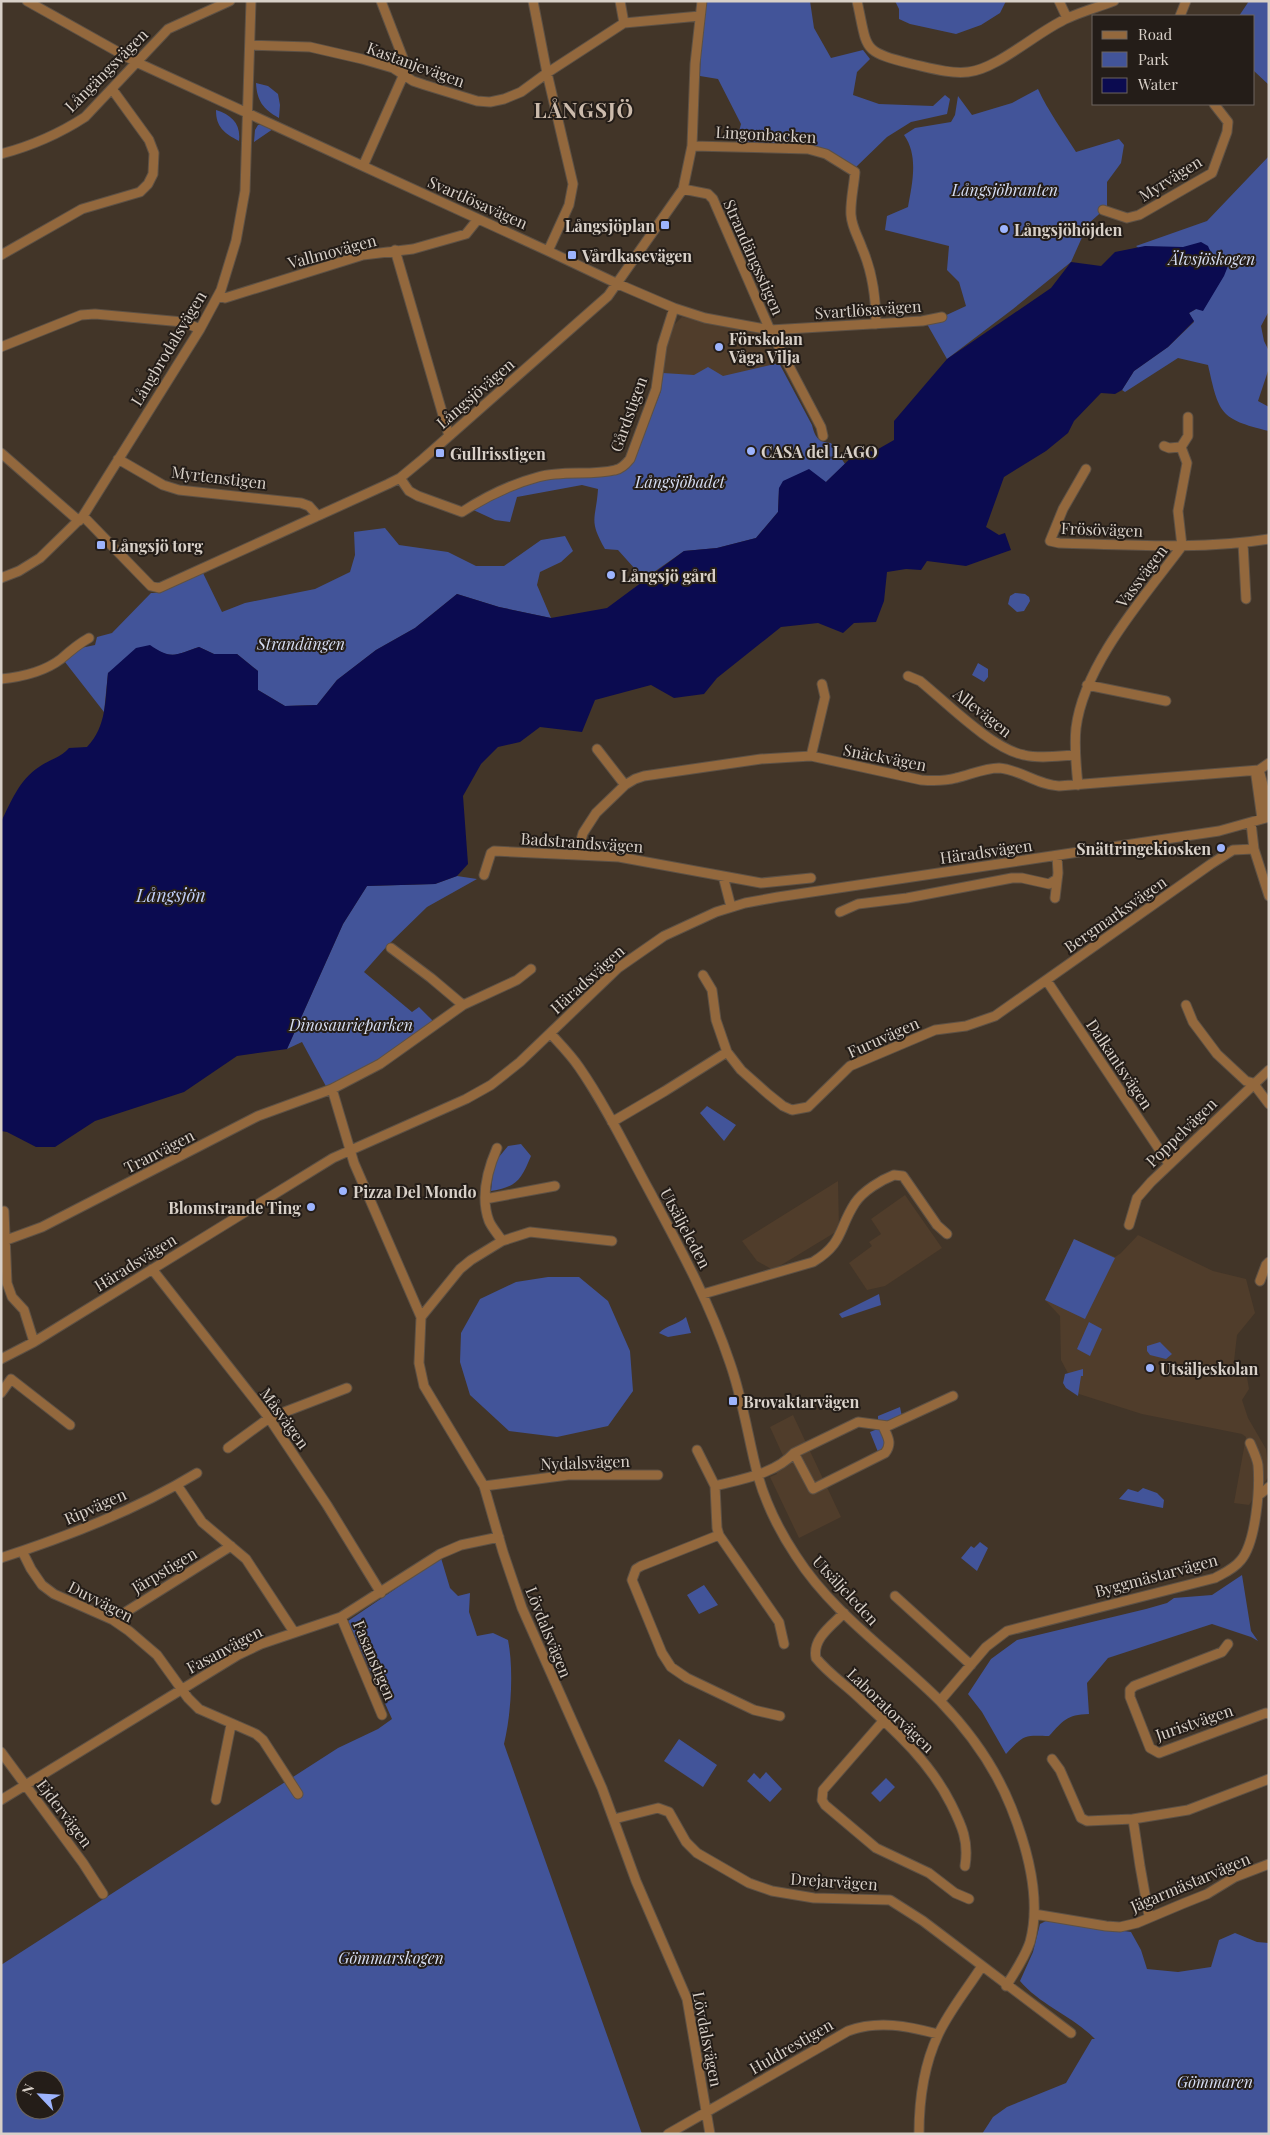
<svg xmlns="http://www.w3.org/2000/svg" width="1270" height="2135" font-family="'Playfair Display',serif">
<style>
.built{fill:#503d2b}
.green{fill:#425499;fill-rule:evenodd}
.water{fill:#0b0b50}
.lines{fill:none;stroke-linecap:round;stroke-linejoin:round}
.minor-casing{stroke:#5d5145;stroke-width:11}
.minor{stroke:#93683d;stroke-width:9}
.poi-dot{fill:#9db4fd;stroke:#241d18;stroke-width:2}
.labels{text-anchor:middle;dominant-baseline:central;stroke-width:4;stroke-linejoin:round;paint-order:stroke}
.street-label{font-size:16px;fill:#d8d0c8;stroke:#241d18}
.park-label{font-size:16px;font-style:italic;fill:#d6ddf2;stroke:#241d18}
.poi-label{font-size:16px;font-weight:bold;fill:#d8d0c8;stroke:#241d18;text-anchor:start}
.water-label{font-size:18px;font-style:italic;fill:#c0cef7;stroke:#241d18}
.district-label{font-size:21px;font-weight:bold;letter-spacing:1px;fill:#ccbbac;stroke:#241d18}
</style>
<rect width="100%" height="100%" fill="#423528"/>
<path class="built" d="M 682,317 L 766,335 L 779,363 L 776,371 L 661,391 L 663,358 L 674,325 Z
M 838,1181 L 839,1230 L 773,1270 L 757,1261 L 742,1241 Z
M 905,1195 L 942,1248 L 885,1286 L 867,1290 L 849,1263 L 872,1246 L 869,1242 L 881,1234 L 871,1219 Z
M 1138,1235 L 1213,1271 L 1246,1279 L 1255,1313 L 1237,1335 L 1233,1370 L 1247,1377 L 1249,1389 L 1242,1400 L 1248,1418 L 1266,1449 L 1269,1476 L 1249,1505 L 1234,1503 L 1246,1437 L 1242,1434 L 1142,1414 L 1079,1394 L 1061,1360 L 1060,1316 L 1045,1300 L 1074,1239 L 1115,1257 L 1121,1253 Z
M 793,1415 L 841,1517 L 799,1538 L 770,1477 L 777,1474 L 774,1465 L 785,1460 L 770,1427 Z"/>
<path class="green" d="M 704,1 L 810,1 L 814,28 L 831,58 L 863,50 L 870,59 L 857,72 L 853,95 L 879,104 L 933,106 L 945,95 L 950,99 L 947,114 L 911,122 L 887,137 L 856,167 L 828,150 L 807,144 L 736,143 L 741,124 L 718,79 L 700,76 L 702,16 Z
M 895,1 L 1006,1 L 1000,13 L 981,25 L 956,34 L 910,24 L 899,19 L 899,9 Z
M 1249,1 L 1269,1 L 1269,85 L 1254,71 L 1254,16 L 1239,16 Z
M 256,83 L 268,86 L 278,94 L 280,105 L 279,118 C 263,109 257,101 256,83 Z
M 1038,89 C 1048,111 1063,131 1076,152 L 1119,139 L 1124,145 L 1121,163 L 1107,182 L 1107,207 L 1088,224 L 1071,262 L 1013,309 L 947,359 L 927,324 L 966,306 L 959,282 L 947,270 L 949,246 L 885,230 L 887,216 L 908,207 C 912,184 919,156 904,135 L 915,128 L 951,122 L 955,115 L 958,96 L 972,115 L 1012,103 Z
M 216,110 C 232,115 241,124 239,141 C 224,133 216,127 216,110 Z
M 258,125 L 265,125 L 273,129 L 254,142 L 255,130 Z
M 1269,156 L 1269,311 L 1261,326 L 1264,341 L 1269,351 L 1269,368 L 1258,401 L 1269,407 L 1269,431 C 1219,419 1219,413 1208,365 L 1178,358 L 1125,392 L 1122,390 L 1134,371 L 1168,347 L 1194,322 L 1189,313 L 1196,309 L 1179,280 L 1136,246 L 1207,221 Z
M 779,363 L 812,425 C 815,437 818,442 831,443 L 845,464 L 826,482 L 779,488 L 778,512 L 756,538 L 717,548 L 684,551 L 644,579 L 618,550 L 605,549 C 588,519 596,520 598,489 L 582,485 L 517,497 L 510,522 L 495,520 L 469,508 L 539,476 L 593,474 L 634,460 L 661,391 L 663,373 L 694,375 L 708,367 L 723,376 Z
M 385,528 L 399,545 L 448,552 L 476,566 L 504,566 L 541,540 L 565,536 L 573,551 L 561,562 L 540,572 L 537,585 L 551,618 L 499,607 L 457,594 L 415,628 L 376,650 L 337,680 L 317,705 L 285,706 L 258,690 L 258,671 L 237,654 L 214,654 L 199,647 C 175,655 172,660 150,646 L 108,673 L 104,712 L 65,662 L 76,649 L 95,645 L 97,637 L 112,633 L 151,593 L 159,593 L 203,573 L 222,612 L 245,603 L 315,589 L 350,572 L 355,555 L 354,532 Z
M 1015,593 L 1025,594 L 1029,597 L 1030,601 L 1024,611 L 1017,612 L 1008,604 L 1010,596 Z
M 978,663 L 988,669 L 988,677 L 984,682 L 972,675 Z
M 457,876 L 477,879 L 427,907 L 387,946 L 364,972 L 412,1012 L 419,1007 L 436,1024 L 380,1064 L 328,1090 L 302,1042 L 287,1049 L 343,924 L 367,886 L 435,884 Z
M 707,1106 L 736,1125 L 724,1141 L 700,1113 Z
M 521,1144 L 531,1156 C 521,1180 517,1187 491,1191 L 494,1163 L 508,1146 Z
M 1074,1239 L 1115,1258 L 1085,1319 L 1045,1300 Z
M 548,1277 L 579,1277 L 608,1301 L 630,1351 L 633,1391 L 608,1426 L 557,1437 L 509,1431 L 470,1395 L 460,1362 L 461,1333 L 480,1299 L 516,1282 Z
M 879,1294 L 881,1305 L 842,1318 L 839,1314 Z
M 686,1317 L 691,1333 L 668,1337 L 659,1333 C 667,1325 677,1325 686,1317 Z
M 1089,1322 L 1102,1329 L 1090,1356 L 1077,1349 Z
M 1160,1342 L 1172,1354 L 1166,1359 L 1150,1355 L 1147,1351 L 1147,1346 Z
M 1083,1369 L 1083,1376 L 1081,1376 L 1078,1396 L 1066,1388 L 1063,1383 L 1065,1374 Z
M 900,1407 L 902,1417 L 890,1422 L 878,1421 L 878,1416 Z
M 880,1428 L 886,1445 L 885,1449 L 878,1452 L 870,1432 Z
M 1143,1488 L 1157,1493 L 1164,1500 L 1163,1508 L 1119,1499 L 1128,1489 L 1138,1492 Z
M 980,1542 L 988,1548 L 977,1571 L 961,1558 L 971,1546 L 974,1548 Z
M 441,1558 L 450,1588 L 458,1596 L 470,1593 L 469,1612 L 477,1636 L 493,1633 L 508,1640 C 514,1670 511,1715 504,1744 L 642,2134 L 1,2134 L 1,1965 L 338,1748 L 378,1729 L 392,1719 L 348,1621 ZM 25,2080 L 55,2080 L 55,2110 L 25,2110 Z
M 1242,1575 L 1251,1631 L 1258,1641 L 1251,1637 L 1212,1624 L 1108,1658 L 1087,1683 L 1089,1714 C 1066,1715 1064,1720 1049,1736 C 1023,1735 1024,1735 1006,1754 L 982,1712 L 968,1694 L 991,1659 L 1017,1640 L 1146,1609 L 1167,1603 L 1174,1598 L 1212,1595 Z
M 704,1585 L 718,1605 L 699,1614 L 687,1595 Z
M 679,1739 L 717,1765 L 703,1787 L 664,1761 Z
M 766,1772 L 782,1789 L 770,1802 L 747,1781 L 754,1773 L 760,1779 Z
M 886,1778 L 895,1787 L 880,1802 L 871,1793 Z
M 1048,1920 L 1131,1932 L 1141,1950 L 1147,1969 L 1178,1972 L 1211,1967 L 1219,1940 L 1235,1933 L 1257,1942 L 1269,1943 L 1269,2134 L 982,2134 L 993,2117 L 1007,2107 L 1066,2083 L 1092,2039 L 1095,2039 C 1073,2016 1040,2005 1020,1981 L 1033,1952 L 1040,1924 Z"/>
<path class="water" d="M 1201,242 L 1208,246 C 1211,255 1221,261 1230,261 L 1224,276 L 1203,311 L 1196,309 L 1189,313 L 1194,321 L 1168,347 L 1134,371 L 1122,390 L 1115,394 L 1101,393 L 1074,421 L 1068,433 L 1046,451 L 1004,477 L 986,527 L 999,535 L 1005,533 L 1011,550 L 966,566 L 927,561 L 921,570 L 906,569 L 887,572 L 884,601 L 876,622 L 854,623 L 843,633 L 818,623 L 781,627 L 717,678 L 704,694 L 674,698 L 651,685 L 595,700 L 582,732 L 540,727 L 520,742 L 498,747 L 481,764 L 463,796 L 468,864 L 457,876 L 435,884 L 367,886 L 343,924 L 287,1049 L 237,1056 L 184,1092 L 95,1121 L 55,1147 L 36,1147 L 7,1132 L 1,1131 L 1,822 C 11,802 19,780 39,767 C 50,759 59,759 69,748 L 87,747 C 107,726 105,700 108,673 L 136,648 L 150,645 C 172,660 175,655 199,647 L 214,654 L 237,654 L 258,671 L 258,690 L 285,706 L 317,705 L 337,680 L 376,650 L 415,628 L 457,594 L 499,607 L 551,618 L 607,608 L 684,551 L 717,548 L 756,538 L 778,512 L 779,488 L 783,481 L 809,469 L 826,482 L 862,447 L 873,452 L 894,440 L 894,421 L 947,359 L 1051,288 L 1071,262 L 1101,266 L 1115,252 L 1145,246 L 1183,247 Z"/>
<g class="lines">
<g class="minor-casing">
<path id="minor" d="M 27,1 L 136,62 L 548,251 L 618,284 L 674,308 L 705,318 L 770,330 L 922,321 L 942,317
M 533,1 L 547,73 L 573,184 L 569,205 L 548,251
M 620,1 L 624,23
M 857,1 C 868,51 861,51 912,64 C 930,68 950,74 968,72 C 998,69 1039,30 1068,18 C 1083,11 1099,7 1114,1
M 1059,1 L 1067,18
M 1180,16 L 1186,1
M 250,45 L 310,47 L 362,59 L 393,68 L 413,81 L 425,85 L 477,101 L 490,102 L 504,99 L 521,92 L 547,73 L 624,23 L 700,16
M 692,146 L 808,149 L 826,154 L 855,172 C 854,186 850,202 851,215 C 852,228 858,236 862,248 C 872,271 876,299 876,324
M 1,154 C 31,146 59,134 85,117 L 168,29 L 230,1
M 363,166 L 404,74 L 403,58 L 381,1
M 683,189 L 708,194 L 713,199 L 770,330 L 821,427 L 823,436
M 1103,210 L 1127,218 L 1139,215 L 1212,173 L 1227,132 L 1228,122 L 1214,104
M 395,250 L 449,436
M 1,255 L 82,209 L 140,192 L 148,184 L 153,174 L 154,153 L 149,140 L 112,89
M 218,296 L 225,298 L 363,255 L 413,249 L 466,234 L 478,219
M 1,347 L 81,315 L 95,314 L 183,322 L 200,329
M 1164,446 L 1169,448 L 1181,447
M 1,453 L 79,521
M 118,459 L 163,485 L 179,490 L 301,503 L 309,506 L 318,516
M 1086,469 L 1063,509 L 1050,541 L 1059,543 C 1129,545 1200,550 1269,539
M 400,478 L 409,491 L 418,496 L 462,512 C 485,497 512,484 538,477 C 563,470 591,476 615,470 C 621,469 626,464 630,459 L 656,389 L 662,346 L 674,308
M 83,516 L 151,586 L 159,588 L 388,484 L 400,478 L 423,459 L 608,296 L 683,189 L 692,146 L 695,64 L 702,1
M 1243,543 L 1246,599
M 1,578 L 19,571 L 40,558 L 83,516 L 200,329 L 221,290 L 236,241 L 245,191 L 251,1
M 908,676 L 920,681 C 946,702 992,749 1024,755 C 1040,759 1058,756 1075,755
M 1,679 C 21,677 44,672 61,659 C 70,651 78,644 89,638
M 1087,685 L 1166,701
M 597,749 L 625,785
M 811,756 L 825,697 L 822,684
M 1259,770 L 1269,807 L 1268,817
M 1078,785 C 1076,766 1074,747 1076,728 C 1084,664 1144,597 1182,546 L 1178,511 L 1187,463 L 1181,447 L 1188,436 L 1188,417
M 1262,819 L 1256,776 L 1259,770 L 1269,763
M 1251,823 L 1254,849 L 1269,896
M 577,854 L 583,833 L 596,813 L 625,785 L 635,779 L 644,776 L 761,759 L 811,756 L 921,780 C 933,781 945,781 956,778 C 970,775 984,768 999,768 C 1019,769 1037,785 1059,786 L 1259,770
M 484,875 L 491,853 L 494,851 L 619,857 L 761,883 L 811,878
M 723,876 L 731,907
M 1055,898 L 1058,873 L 1057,856
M 840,912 L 858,904 L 907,898 L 1012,878 L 1022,878 L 1049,884 L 1057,879
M 391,948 L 431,978 L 463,1005
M 703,975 L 712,990 L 716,1020 L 727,1052
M 1047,981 L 1169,1164
M 1186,1005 L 1193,1022 L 1217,1054 L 1246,1081 L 1253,1083 L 1269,1104
M 550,1033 C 560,1044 571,1055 579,1067 C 606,1106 627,1150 650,1192 C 680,1248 710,1303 730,1363 C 743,1400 748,1438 758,1476 C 766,1504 780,1532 796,1556 C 833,1614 892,1653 940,1701 C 970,1732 995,1767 1011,1807 C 1027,1847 1042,1898 1030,1942 C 1025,1957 1015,1972 1006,1986
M 332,1089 L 354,1163 L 421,1317 L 419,1363 L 424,1386 L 484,1486 L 503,1552 L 522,1608 L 602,1788 L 636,1881 L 687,1999 L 710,2134
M 612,1122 L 665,1091 L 727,1052 L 741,1070 L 768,1094 L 783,1106 L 792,1110 L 808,1107 L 850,1066 L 935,1030 L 966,1026 L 995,1016 L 1211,864 L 1233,850 L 1254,849
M 497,1148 C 487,1171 480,1197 489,1221 C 492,1228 498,1234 502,1241
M 485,1199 L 555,1186
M 4,1211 L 7,1283 L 12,1297 L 24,1310 L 34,1342
M 1129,1225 L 1137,1198 L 1151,1182 L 1269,1070
M 1,1242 L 42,1227 L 258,1116 L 332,1089 L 380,1064 L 463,1005 L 517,980 L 531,969
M 152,1269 L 269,1418 L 327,1505 L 381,1593
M 1260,1281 L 1266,1265 L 1269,1262
M 703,1294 L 813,1262 C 844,1243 838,1229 855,1203 C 863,1191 881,1180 894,1175 L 903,1176 L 937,1225 L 947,1234
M 421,1317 L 460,1269 L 471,1260 L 502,1241 L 530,1232 L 612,1241
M 1,1359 L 34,1342 L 333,1158 L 466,1099 L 491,1085 L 520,1062 L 618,968 L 664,936 L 716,912 L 745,903 L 778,897 L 1219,831 L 1269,817
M 1,1393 L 11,1379 L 70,1425
M 228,1448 L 269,1418 L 347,1388
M 697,1450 L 715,1486 L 717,1528 L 719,1535 L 779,1622 L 784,1644
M 794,1453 L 813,1489 L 885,1453 C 893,1443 887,1436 883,1426
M 177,1485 L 202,1522 L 246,1559 L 294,1632
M 484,1486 L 568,1475 L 658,1475
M 715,1486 C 742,1479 775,1474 794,1453 L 858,1422 L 888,1426 L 953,1396
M 1259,1495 L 1269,1487
M 719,1535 L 641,1566 L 636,1569 L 632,1580 L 662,1653 L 671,1667 L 687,1678 L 754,1710 L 780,1716
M 22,1551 L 31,1569 L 42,1585 L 54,1594 L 113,1620 L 129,1631 L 157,1655 L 188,1698 L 199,1709 L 256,1734 L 263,1740 L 298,1794
M 1,1558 C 68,1536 136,1510 197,1473
M 895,1596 L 971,1665
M 844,1613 C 831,1626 812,1639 816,1658 C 827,1672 843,1683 856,1695 C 892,1728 929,1760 951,1804 C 962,1826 969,1841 965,1866
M 341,1617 L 382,1715
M 113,1620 L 231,1546
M 1228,1644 L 1222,1652 L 1134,1686 L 1130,1690 L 1130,1697 L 1150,1748 L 1159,1753 L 1266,1713 L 1269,1714
M 940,1701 L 986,1647 L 1007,1631 L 1215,1578 C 1224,1573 1234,1569 1241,1560 C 1256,1542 1260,1489 1258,1465 C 1257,1458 1253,1450 1250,1443
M 884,1720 L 823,1790 L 822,1800 L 825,1805 L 876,1848 L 929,1873 L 955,1893 L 969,1899
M 1,1752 L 83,1863 L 103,1894
M 1052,1759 L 1060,1770 L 1081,1818 L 1087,1821 L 1133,1819 L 1140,1866 L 1149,1916
M 1,1800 L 238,1655 L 261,1644 L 341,1617 L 440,1554 L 461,1545 L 499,1537
M 216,1800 L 231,1725
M 614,1819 L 658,1808 L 669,1812 L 686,1842 L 697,1853 L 749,1883 L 772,1891 L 814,1898 L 890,1900 L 923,1921 L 1071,2033
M 1133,1819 L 1188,1810 L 1269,1779
M 1034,1914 L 1106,1926 L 1120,1927 L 1137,1923 L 1182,1904 L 1207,1894 L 1235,1877 L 1269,1864
M 668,2134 L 848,2031 C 878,2020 908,2026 938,2034
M 919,2134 C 919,2101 924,2065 938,2035 C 949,2011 968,1988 982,1966"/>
</g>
<use href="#minor" class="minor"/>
</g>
<g class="poi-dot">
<rect x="660" y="220" width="10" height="10" rx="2.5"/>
<circle cx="1004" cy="229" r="5"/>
<rect x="567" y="250" width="10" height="10" rx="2.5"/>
<circle cx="719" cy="347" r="5"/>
<circle cx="751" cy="451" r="5"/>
<rect x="435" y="448" width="10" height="10" rx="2.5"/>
<rect x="96" y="540" width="10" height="10" rx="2.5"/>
<circle cx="611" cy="575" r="5"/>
<circle cx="1221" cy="848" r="5"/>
<circle cx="343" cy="1191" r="5"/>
<circle cx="311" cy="1207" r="5"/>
<circle cx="1150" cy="1368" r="5"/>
<rect x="728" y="1396" width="10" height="10" rx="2.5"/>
</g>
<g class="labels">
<g class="street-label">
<text transform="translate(416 64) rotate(20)">Kastanjevägen</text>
<text transform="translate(106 70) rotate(-45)">Långängsvägen</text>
<text transform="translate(766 134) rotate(3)">Lingonbacken</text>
<text transform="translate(1170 178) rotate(-32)">Myrvägen</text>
<text transform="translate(478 202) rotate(24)">Svartlösavägen</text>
<text transform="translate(332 251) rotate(-15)">Vallmovägen</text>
<text transform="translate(754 257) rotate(66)">Strandängsstigen</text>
<text transform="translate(868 309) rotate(-4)">Svartlösavägen</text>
<text transform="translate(168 348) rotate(-59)">Långbrodalsvägen</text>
<text transform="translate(475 393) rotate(-41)">Långsjövägen</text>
<text transform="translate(628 414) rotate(-70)">Gårdstigen</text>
<text transform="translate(219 477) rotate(7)">Myrtenstigen</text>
<text transform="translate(1102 529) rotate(2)">Frösövägen</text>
<text transform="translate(1141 576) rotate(-53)">Vassvägen</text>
<text transform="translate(983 712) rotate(38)">Allevägen</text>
<text transform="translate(885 757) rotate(11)">Snäckvägen</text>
<text transform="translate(582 842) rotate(4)">Badstrandsvägen</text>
<text transform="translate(986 851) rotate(-8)">Häradsvägen</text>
<text transform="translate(1115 914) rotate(-35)">Bergmarksvägen</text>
<text transform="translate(587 979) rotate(-42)">Häradsvägen</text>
<text transform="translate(883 1037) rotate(-24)">Furuvägen</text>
<text transform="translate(1120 1064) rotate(56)">Dalkantsvägen</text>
<text transform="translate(1181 1132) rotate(-44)">Poppelvägen</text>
<text transform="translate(159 1151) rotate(-27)">Tranvägen</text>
<text transform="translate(686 1228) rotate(62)">Utsäljeleden</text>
<text transform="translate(135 1262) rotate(-32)">Häradsvägen</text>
<text transform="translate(285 1418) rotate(54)">Måsvägen</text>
<text transform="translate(585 1462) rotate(-2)">Nydalsvägen</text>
<text transform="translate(95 1506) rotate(-24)">Ripvägen</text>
<text transform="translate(164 1570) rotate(-31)">Järpstigen</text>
<text transform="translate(1156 1575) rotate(-15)">Byggmästarvägen</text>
<text transform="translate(846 1590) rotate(47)">Utsäljeleden</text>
<text transform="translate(101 1601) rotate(27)">Duvvägen</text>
<text transform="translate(549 1632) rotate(68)">Lövdalsvägen</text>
<text transform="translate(224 1649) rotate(-28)">Fasanvägen</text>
<text transform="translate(375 1660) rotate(67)">Fasanstigen</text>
<text transform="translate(891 1710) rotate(44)">Laboratorvägen</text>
<text transform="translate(1194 1722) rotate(-19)">Juristvägen</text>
<text transform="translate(65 1813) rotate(53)">Ejdervägen</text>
<text transform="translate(834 1881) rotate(4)">Drejarvägen</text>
<text transform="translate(1190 1882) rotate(-23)">Jägarmästarvägen</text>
<text transform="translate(708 2039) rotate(79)">Lövdalsvägen</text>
<text transform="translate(791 2046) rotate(-30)">Huldrestigen</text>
</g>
<g class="park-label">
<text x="1005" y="189">Långsjöbranten</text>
<text x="1212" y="258">Älvsjöskogen</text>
<text x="680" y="481">Långsjöbadet</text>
<text x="301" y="643">Strandängen</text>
<text x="351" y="1024">Dinosaurieparken</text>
<text x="391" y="1957">Gömmarskogen</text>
<text x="1215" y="2081">Gömmaren</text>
</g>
<g class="poi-label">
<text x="655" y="225" text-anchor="end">Långsjöplan</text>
<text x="1014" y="229">Långsjöhöjden</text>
<text x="582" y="255">Vårdkasevägen</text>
<text x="729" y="338">Förskolan<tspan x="729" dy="18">Våga Vilja</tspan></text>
<text x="761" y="451">CASA del LAGO</text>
<text x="450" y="453">Gullrisstigen</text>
<text x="111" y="545">Långsjö torg</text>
<text x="621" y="575">Långsjö gård</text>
<text x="1211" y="848" text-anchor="end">Snättringekiosken</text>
<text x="353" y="1191">Pizza Del Mondo</text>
<text x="301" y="1207" text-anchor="end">Blomstrande Ting</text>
<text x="1160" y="1368">Utsäljeskolan</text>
<text x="743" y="1401">Brovaktarvägen</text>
</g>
<g class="water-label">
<text x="171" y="895">Långsjön</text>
</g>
<g class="district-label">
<text x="584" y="109">LÅNGSJÖ</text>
</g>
</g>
<rect width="1270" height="2135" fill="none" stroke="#d8d0c8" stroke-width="5"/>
<rect x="1092" y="15" width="162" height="90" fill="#241d18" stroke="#6c655e"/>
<rect x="1102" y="31" width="25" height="8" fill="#93683d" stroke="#6c655e"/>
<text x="1138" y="40" font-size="15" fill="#d8d0c8">Road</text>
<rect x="1102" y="52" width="25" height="15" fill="#425499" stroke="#6c655e"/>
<text x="1138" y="65" font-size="15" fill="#d8d0c8">Park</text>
<rect x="1102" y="78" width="25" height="15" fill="#0b0b50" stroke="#6c655e"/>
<text x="1138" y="90" font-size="15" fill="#d8d0c8">Water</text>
<g transform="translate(40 2095) rotate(295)"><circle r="24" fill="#241d18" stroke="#6c655e"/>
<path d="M0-4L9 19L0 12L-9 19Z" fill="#9db4fd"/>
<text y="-8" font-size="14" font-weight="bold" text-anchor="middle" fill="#d8d0c8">N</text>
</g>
</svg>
